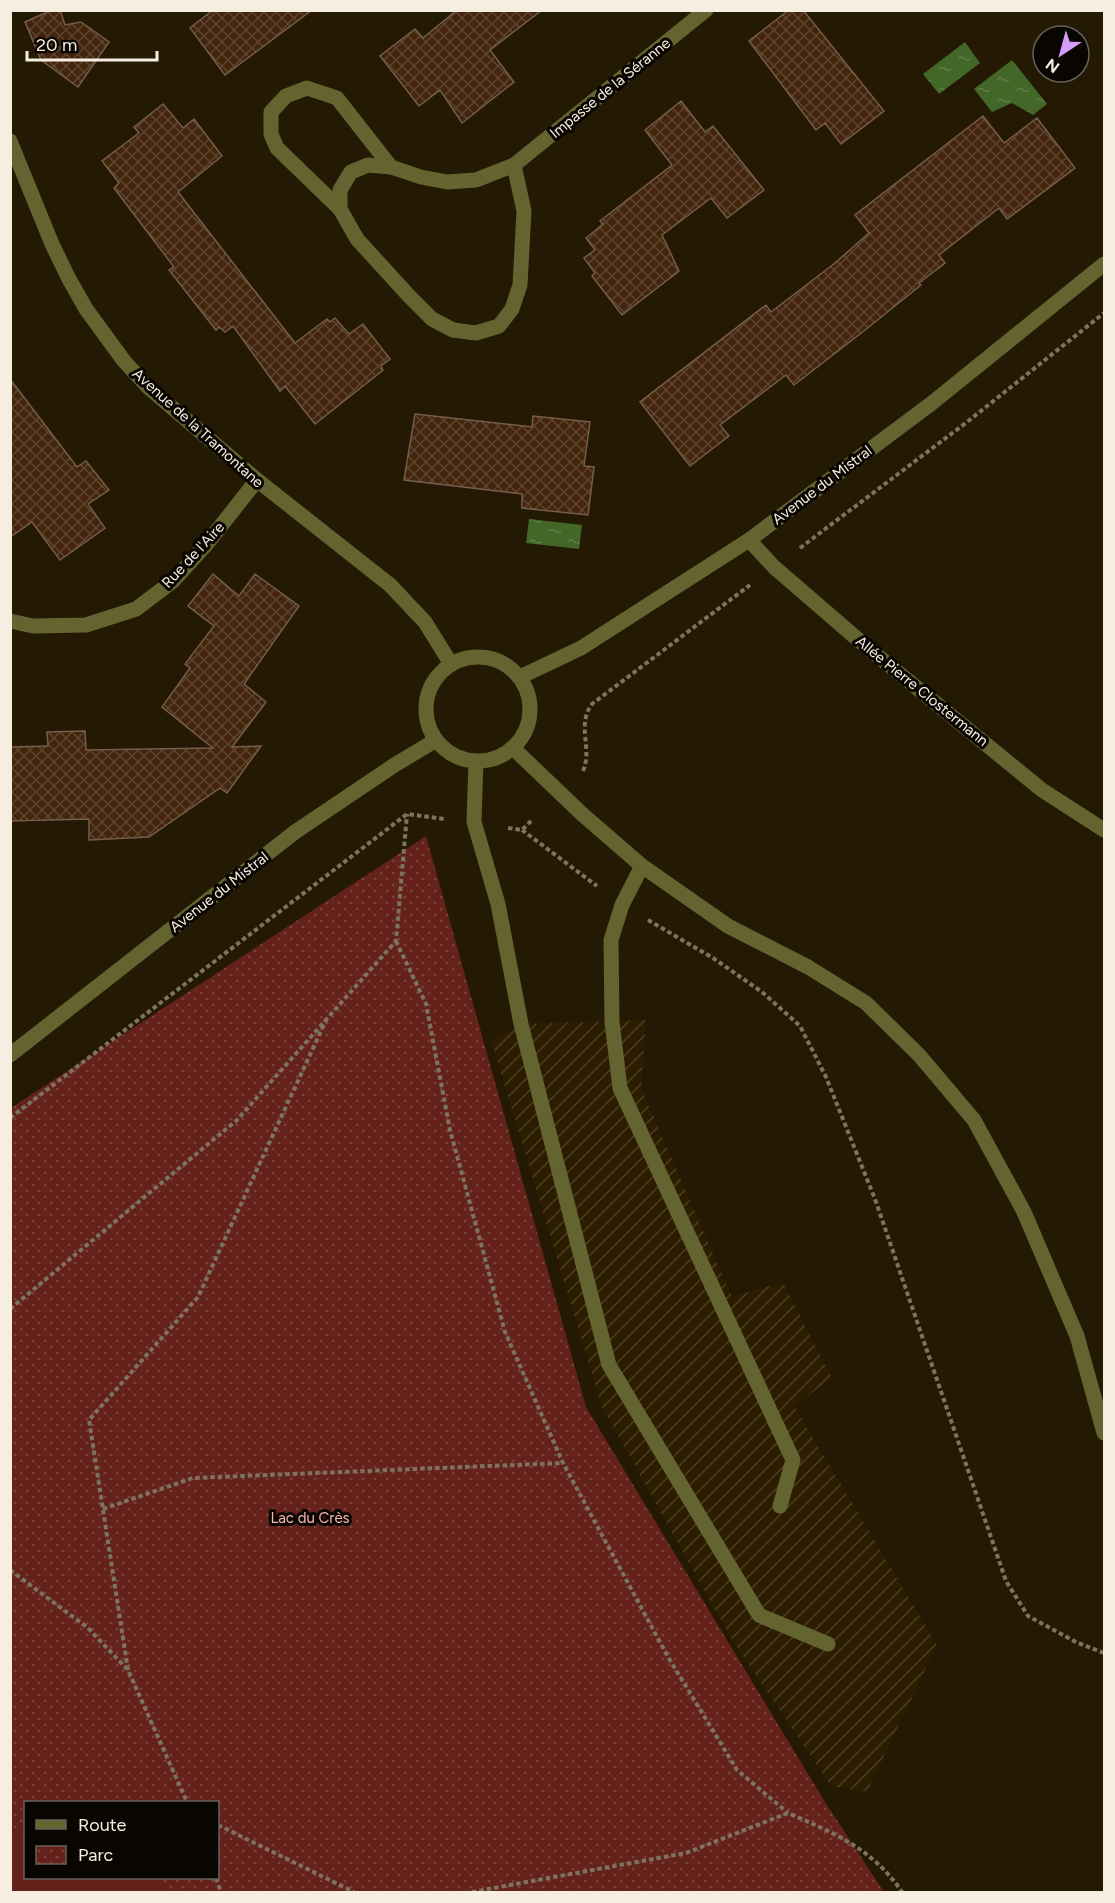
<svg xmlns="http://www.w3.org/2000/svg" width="1115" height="1903" font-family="Figtree,sans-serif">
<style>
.industrial{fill:url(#industrial-furrows)}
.park{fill:url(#park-dots);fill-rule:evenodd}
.pitch{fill:#64221b}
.water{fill:url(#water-ripples)}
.building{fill:url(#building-cross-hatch);stroke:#755d4c;stroke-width:1.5}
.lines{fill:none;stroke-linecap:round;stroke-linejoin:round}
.path{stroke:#7d7361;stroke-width:4;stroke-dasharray:4.5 3;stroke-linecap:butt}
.service{stroke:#646431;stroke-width:15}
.minor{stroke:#646431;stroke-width:15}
.tertiary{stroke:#646431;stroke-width:15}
.labels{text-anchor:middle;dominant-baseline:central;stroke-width:6;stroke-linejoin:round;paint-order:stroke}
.street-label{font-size:15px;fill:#f6eee0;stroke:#090501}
.park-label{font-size:15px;fill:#f9b8ad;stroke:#090501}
</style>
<defs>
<pattern id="industrial-furrows" width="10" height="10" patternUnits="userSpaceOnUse" patternTransform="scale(1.5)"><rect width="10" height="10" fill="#2c1d00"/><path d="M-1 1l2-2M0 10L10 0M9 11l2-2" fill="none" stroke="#4b3e25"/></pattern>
<pattern id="park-dots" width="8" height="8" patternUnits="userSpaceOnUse" patternTransform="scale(1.5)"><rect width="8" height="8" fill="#64221b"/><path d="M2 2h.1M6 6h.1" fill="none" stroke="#7b423c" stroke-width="1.8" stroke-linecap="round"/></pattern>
<pattern id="water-ripples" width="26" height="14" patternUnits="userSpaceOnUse" patternTransform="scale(1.5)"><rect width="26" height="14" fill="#436729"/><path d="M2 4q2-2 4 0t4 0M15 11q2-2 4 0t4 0" fill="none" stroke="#5f7d48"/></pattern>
<pattern id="building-cross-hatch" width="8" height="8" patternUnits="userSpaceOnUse" patternTransform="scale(1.5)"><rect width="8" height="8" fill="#43240c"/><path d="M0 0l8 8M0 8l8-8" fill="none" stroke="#5f442f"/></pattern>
</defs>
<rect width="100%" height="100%" fill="#241903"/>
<path class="industrial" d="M 646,1020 L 641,1088 L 732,1297 L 783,1282 L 832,1378 L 794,1406 L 937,1645 L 867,1792 L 831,1786 L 732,1640 L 602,1407 L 491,1040 L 521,1024 Z"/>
<path class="park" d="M 426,836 L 586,1407 L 825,1802 L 884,1892 L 11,1892 L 11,1108 ZM 26,1802 L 218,1802 L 218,1878 L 26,1878 Z"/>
<path class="pitch" d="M 11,1827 L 25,1830 L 26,1878 L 163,1878 L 161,1892 L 11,1892 Z"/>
<path class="water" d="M 965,42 L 980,63 L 939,94 L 923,74 Z
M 1012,60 L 1047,104 L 1033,115 L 1012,103 L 992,112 L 974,89 Z
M 529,519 L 582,525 L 579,549 L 526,543 Z"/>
<path class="building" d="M 52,10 L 60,10 L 65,25 L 81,22 L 109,42 L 78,87 L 41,60 L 25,22 Z
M 213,10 L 312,10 L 225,75 L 190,28 Z
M 457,10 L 542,10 L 490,50 L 514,82 L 462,123 L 440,90 L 419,106 L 380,56 L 415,29 L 423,38 Z
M 789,10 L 803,10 L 884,111 L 841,144 L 825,123 L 816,130 L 749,41 Z
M 681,101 L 705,132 L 713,126 L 764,190 L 727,218 L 711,198 L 662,235 L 679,271 L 622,315 L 592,276 L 595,273 L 584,258 L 595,250 L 586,238 L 603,224 L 600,221 L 672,165 L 645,130 Z
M 163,104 L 183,128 L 194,119 L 222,156 L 178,192 L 295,343 L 327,319 L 330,322 L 335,318 L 349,334 L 363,324 L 390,359 L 381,366 L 383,370 L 315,424 L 285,386 L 280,391 L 233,326 L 225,332 L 219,327 L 216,330 L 169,270 L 174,267 L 114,188 L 119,183 L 102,161 L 139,133 L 134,127 Z
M 983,116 L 1004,143 L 1037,118 L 1075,168 L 1007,219 L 999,208 L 939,255 L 945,263 L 919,283 L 921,285 L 860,334 L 794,385 L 786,375 L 720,425 L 729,436 L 690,466 L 640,402 L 766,305 L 771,312 L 835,263 L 869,233 L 855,215 Z
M 10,379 L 77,467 L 86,461 L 109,490 L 88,504 L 105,528 L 60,560 L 32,522 L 10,537 Z
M 415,414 L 532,427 L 533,416 L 590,422 L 584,466 L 594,467 L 588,515 L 522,508 L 522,494 L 404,480 Z
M 213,574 L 239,596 L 255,574 L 299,606 L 244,684 L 266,702 L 232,747 L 261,746 L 227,793 L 220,788 L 149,837 L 89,840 L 89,819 L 10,821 L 10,747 L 48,746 L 47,732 L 85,731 L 86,750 L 213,748 L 162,707 L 190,668 L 185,664 L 214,626 L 188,606 Z"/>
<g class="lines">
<path class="path" d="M 800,548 L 967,422 L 1104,313
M 583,771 C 593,748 576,726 592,704 L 750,585
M 508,828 L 522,830 L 531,821
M 522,830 L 597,886
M 648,920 L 713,958 L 762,992 L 800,1026 L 826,1077 L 875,1199 L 1006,1581 L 1028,1616 L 1076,1642 L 1104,1653
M 396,941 L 426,1004 L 450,1130 L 505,1332 L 563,1463 L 668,1657 L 737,1770 L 788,1813
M 10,1118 L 407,814 L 444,819
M 10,1309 L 237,1120 L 396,941 L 407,814
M 103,1509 L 193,1478 L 563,1463
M 10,1570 L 88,1628 L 128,1670 L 187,1802
M 128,1670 L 89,1420 L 198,1297 L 327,1018
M 218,1825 L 354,1892
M 216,1878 L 221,1892
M 472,1892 L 686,1853 L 788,1813 C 834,1833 873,1849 902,1892"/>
<path class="service" d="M 340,209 L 277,148 L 271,134 L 271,112 L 286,96 L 307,88 L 337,98 L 391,167
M 749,540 L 774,567 L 862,643 L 1042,790 L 1104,830
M 476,761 L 474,822 L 498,904 L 521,1024 L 609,1365 L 759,1615 L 828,1644
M 642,866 L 622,905 L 611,940 L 612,1022 L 620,1088 L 793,1460 L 780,1506"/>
<path class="minor" d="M 10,141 L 52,244 L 69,279 L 86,309 L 124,361 L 148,387 L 257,480 L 390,585 L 425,622 L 451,664
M 514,165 L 524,211 L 520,285 L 512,309 L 499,326 L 476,333 L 453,330 L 432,319 L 409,296 L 357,239 L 340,209 L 340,190 L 351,172 L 368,165 L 391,167 L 421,177 L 447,182 L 476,180 L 514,165 L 706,10
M 10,621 L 33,626 L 86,625 L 136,609 L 173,581 L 205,546 L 257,480
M 513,748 L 582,814 L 642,866 L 728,926 L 808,967 L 866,1003 L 919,1055 L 974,1120 L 1024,1212 L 1077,1336 L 1104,1433"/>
<path class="tertiary" d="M426 709a52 52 0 1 1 104 0a52 52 0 1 1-104 0Z
M 520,677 L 581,648 L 749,540 L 932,403 L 1104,264
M 10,1055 L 295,832 L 393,766 L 436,740"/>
</g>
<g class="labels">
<g class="street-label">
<text transform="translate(610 88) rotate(-39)">Impasse de la Séranne</text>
<text transform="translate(198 428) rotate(42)">Avenue de la Tramontane</text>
<text transform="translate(822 485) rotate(-37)">Avenue du Mistral</text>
<text transform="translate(193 555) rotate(-47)">Rue de l'Aire</text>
<text transform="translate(922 691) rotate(39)">Allée Pierre Clostermann</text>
<text transform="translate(219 892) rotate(-38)">Avenue du Mistral</text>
</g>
<g class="park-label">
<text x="310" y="1518">Lac du Crès</text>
</g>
</g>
<rect width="1115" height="1903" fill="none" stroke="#f6eee0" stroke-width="24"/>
<rect x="24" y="1801" width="195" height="78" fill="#090501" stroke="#68625a" stroke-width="1.5"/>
<rect x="36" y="1820" width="30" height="9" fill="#646431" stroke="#68625a" stroke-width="1.5"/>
<text x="78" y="1831" font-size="18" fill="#f6eee0">Route</text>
<rect x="36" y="1846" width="30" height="18" fill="url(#park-dots)" stroke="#68625a" stroke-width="1.5"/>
<text x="78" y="1861" font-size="18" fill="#f6eee0">Parc</text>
<g transform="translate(1061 54) rotate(216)"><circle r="28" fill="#090501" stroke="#68625a" stroke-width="1.5"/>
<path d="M0-4.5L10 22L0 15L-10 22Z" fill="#d49cfb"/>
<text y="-9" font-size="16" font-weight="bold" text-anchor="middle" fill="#f6eee0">N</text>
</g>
<path d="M27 51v9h130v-9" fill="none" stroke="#f6eee0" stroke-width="3"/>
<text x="36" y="51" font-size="18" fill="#f6eee0" stroke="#090501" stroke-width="4.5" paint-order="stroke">20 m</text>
</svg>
